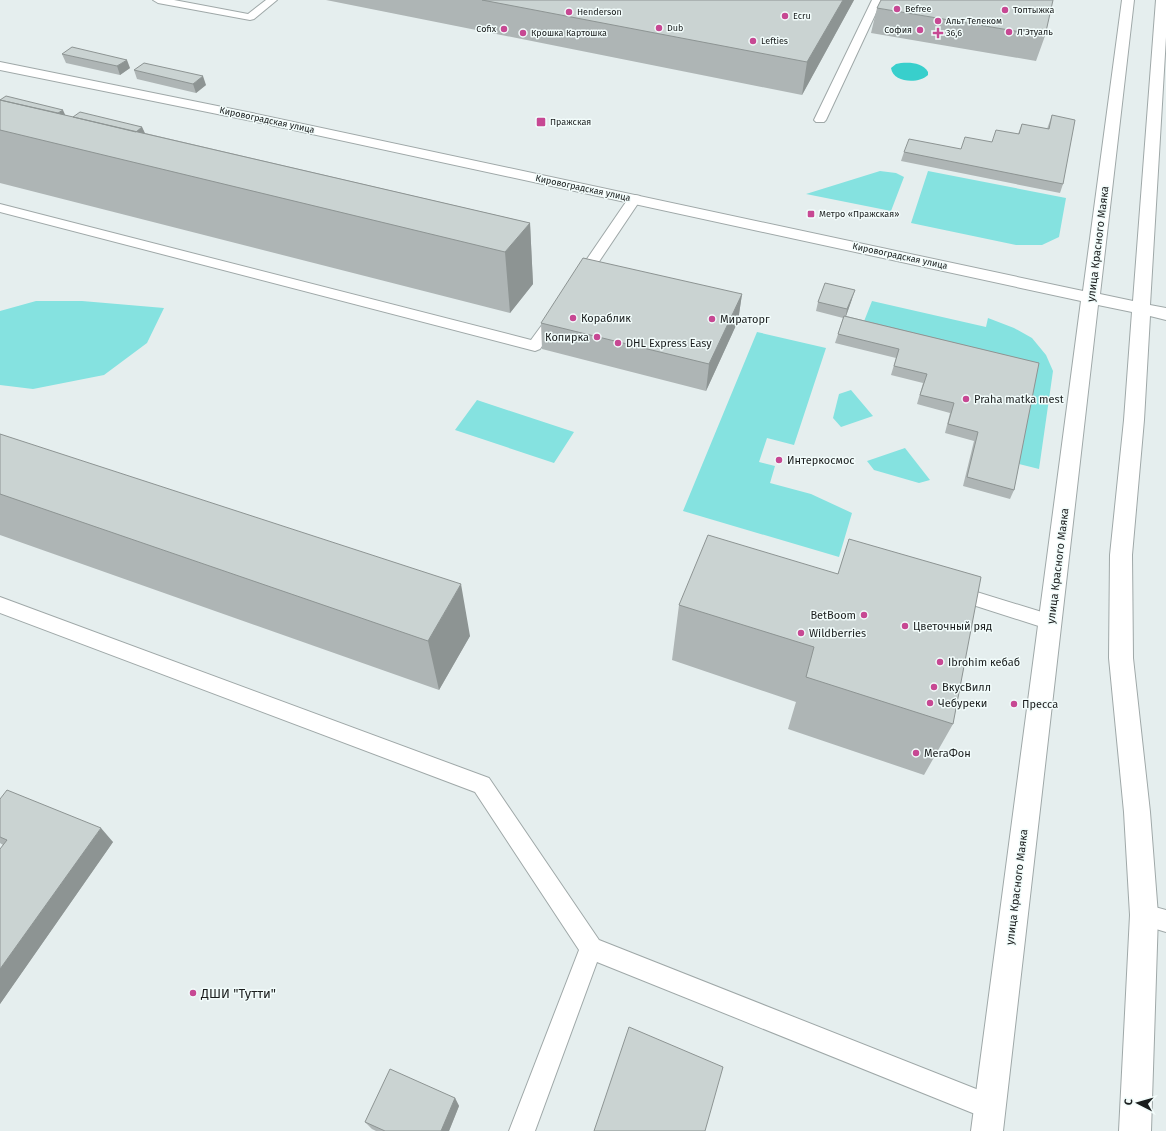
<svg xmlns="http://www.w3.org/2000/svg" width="1166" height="1131" font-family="'Fira Sans',sans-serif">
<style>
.green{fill:#85e2e0}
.water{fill:#38cfcc}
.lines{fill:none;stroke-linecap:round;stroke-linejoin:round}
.lane-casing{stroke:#9fa8a8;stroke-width:2}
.secondary-casing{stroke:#9fa8a8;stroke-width:2}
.lane{fill:#fff;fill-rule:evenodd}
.secondary{fill:#fff;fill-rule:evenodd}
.wall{fill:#aeb5b5}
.shaded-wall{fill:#8d9493}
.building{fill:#cad3d2;stroke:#8d9493}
.poi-dot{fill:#c74893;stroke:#f2fcfb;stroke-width:1.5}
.labels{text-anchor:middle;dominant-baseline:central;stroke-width:3;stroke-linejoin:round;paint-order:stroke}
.far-poi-label{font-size:9px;fill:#1a1d1d;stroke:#f2fcfb;text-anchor:start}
.far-street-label{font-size:9px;fill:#1a1d1d;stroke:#f2fcfb}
.street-label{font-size:11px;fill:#1a1d1d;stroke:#f2fcfb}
.poi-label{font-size:11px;fill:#1a1d1d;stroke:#f2fcfb;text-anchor:start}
.near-poi-label{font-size:13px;fill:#1a1d1d;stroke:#f2fcfb;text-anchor:start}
</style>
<rect width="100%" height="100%" fill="#e5eeee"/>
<path class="green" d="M 880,171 L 896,173 L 904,177 L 891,211 L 806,194 Z
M 928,171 L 1066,198 L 1059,237 L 1042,245 L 1016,245 L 911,223 Z
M 36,301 L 82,301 L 164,308 L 147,343 L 104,375 L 33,389 L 0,385 L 0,311 Z
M 872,301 L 986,327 L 988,318 L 1014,328 L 1032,338 L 1046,355 L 1053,371 L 1039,469 L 1019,464 L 1037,371 L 861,329 Z
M 757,332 L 826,348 L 794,445 L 767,438 L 759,462 L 775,466 L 770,483 L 811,494 L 852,513 L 839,557 L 683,511 Z
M 851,390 L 873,416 L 841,427 L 833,418 L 839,394 Z
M 477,400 L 574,432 L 554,463 L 455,430 Z
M 905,448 L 930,480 L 919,483 L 874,470 L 867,461 Z"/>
<path class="water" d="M 901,63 C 911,62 923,63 928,72 L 928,75 C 919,84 893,83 891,68 L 896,64 Z"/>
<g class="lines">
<g class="lane-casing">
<path id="lane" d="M 153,0 L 174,0 L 248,14 L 266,0 L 277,0 L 254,19 L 250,20 L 158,3 Z
M 872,0 L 882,0 L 826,120 L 824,122 L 816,122 L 814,120 Z
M 635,195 L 640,196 L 641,199 L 584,284 L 579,285 L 574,284 L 572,281 L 574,278 L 630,196 Z
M 0,204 L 531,340 L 550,314 L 555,312 L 560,314 L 562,317 L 540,349 L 535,351 L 0,212 Z
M 954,585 L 1058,617 L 1060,622 L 1058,627 L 1051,630 L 948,597 L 945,592 L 948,587 Z
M 0,597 L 489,778 L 599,940 L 999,1098 L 1003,1107 L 999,1116 L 990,1120 L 597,962 L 535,1131 L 509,1131 L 579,950 L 475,792 L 0,613 Z
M 1144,904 L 1166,910 L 1166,932 L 1136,923 L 1133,915 L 1136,907 Z"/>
</g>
<g class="secondary-casing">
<path id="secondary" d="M 1122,0 L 1134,0 L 1100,294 L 1133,301 L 1156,0 L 1166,0 L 1166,37 L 1150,305 L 1166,308 L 1166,320 L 1150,316 L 1144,420 L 1132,555 L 1133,658 L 1150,812 L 1158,915 L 1151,1131 L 1119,1131 L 1130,915 L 1124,812 L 1109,658 L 1110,555 L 1124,420 L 1132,312 L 1098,305 L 1003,1131 L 971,1131 L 1081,301 L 252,121 L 0,70 L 0,62 L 252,113 L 1083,291 Z"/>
</g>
<use href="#lane" class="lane"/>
<use href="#secondary" class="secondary"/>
</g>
<path class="wall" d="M 326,0 L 854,0 L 802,95 Z
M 877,8 L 1045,36 L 1036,61 L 871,33 Z
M 62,54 L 130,68 L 120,75 L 66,63 Z
M 134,70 L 206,85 L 196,93 L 137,79 Z
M 0,100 L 73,117 L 142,127 L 145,133 L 530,223 L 533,284 L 510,313 L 0,183 Z
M 1052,115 L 1063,184 L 1060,193 L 901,161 L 904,152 L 961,149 L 992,142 L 1018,134 L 1022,124 L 1047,129 Z
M 742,294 L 738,321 L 706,391 L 542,349 L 541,323 Z
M 852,299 L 846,316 L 1039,363 L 1014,490 L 1010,499 L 963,486 L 974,441 L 945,433 L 950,413 L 917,404 L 923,383 L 891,375 L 896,358 L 835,343 L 838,334 L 843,318 L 816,311 L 818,302 Z
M 0,434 L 470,636 L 439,690 L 0,535 Z
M 849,539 L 953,724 L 924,775 L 788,729 L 796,702 L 672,660 L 679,605 L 838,574 Z
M 0,799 L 113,842 L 0,1004 L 0,849 L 3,845 L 0,843 Z
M 455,1098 L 459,1106 L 449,1131 L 376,1131 L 372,1129 L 365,1122 Z"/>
<path class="shaded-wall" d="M 843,0 L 854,0 L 802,95 L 807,62 Z
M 127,60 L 130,68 L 120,75 L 117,66 Z
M 203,76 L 206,85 L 196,93 L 193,84 Z
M 63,110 L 67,119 L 53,116 Z
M 142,127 L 146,136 L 131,135 Z
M 530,223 L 533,284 L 510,313 L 505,252 Z
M 855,290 L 852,299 L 845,319 L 847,309 Z
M 742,294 L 738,321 L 706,391 L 709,364 Z
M 461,584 L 470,636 L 439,690 L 428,641 Z
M 101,828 L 113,842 L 0,1004 L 0,969 Z
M 455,1098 L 459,1106 L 449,1131 L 441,1131 Z"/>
<path class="building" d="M 482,0 L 843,0 L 807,62 Z
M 881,0 L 1053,0 L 1045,36 L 877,8 Z
M 72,47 L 127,60 L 117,66 L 62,54 Z
M 144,63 L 203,76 L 193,84 L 134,70 Z
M 6,96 L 63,110 L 58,113 L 0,100 Z
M 0,100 L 530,223 L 505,252 L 0,130 Z
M 80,112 L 142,127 L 136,132 L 73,117 Z
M 1052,115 L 1075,120 L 1063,184 L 904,152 L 909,139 L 961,149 L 965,137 L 992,142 L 996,130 L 1019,134 L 1022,124 L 1049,129 Z
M 583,258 L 742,294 L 709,364 L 541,323 Z
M 825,283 L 855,290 L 847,309 L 818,302 Z
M 844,316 L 1039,363 L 1014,490 L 967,477 L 978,432 L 948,424 L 954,403 L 920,395 L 927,374 L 894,366 L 899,349 L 838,334 Z
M 0,434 L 461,584 L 428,641 L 0,494 Z
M 708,535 L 838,574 L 849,539 L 981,577 L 953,724 L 806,677 L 814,647 L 679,605 Z
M 7,790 L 101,828 L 0,969 L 0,849 L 7,840 L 0,837 L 0,799 Z
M 629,1027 L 723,1067 L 705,1131 L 594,1131 Z
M 390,1069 L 455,1098 L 441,1131 L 385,1131 L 365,1122 Z"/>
<g class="poi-dot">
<circle cx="897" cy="9" r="4"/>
<circle cx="1005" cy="10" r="4"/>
<circle cx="569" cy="12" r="4"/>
<circle cx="785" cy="16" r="4"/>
<circle cx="938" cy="21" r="4"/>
<circle cx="659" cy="28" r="4"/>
<circle cx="504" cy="29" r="4"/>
<circle cx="920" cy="30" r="4"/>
<circle cx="1009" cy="32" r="4"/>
<circle cx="523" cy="33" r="4"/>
<path d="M936 27h4v4h4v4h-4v4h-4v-4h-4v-4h4z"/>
<circle cx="753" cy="41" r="4"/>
<rect x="536" y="117" width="10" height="10" rx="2"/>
<rect x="807" y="210" width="8" height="8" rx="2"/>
<circle cx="573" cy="318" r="4"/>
<circle cx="712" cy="319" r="4"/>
<circle cx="597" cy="337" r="4"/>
<circle cx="618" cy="343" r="4"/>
<circle cx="966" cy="399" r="4"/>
<circle cx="779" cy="460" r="4"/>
<circle cx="864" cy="615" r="4"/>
<circle cx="905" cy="626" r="4"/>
<circle cx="801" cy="633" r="4"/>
<circle cx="940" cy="662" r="4"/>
<circle cx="934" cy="687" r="4"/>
<circle cx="930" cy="703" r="4"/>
<circle cx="1014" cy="704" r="4"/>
<circle cx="916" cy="753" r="4"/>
<circle cx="193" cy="993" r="4"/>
</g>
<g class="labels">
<g class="far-poi-label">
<text x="905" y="9">Befree</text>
<text x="1013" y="10">Топтыжка</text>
<text x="577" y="12">Henderson</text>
<text x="793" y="16">Ecru</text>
<text x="946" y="21">Альт Телеком</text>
<text x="667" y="28">Dub</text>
<text x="496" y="29" text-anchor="end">Cofix</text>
<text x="912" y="30" text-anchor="end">София</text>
<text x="1017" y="32">Л'Этуаль</text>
<text x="531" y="33">Крошка Картошка</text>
<text x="946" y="33">36,6</text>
<text x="761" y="41">Lefties</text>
<text x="550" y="122">Пражская</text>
<text x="819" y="214">Метро «Пражская»</text>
</g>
<g class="far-street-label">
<text transform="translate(267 120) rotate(12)">Кировоградская улица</text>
<text transform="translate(583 188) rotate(12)">Кировоградская улица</text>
<text transform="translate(900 256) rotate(12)">Кировоградская улица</text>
</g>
<g class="street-label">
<text transform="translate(1098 244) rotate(-83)">улица Красного Маяка</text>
<text transform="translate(1058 566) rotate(-83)">улица Красного Маяка</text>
<text transform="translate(1017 887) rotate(-83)">улица Красного Маяка</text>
</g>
<g class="poi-label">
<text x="581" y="318">Кораблик</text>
<text x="720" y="319">Мираторг</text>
<text x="589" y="337" text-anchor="end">Копирка</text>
<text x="626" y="343">DHL Express Easy</text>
<text x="974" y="399">Praha matka mest</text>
<text x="787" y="460">Интеркосмос</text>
<text x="856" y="615" text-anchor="end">BetBoom</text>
<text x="913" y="626">Цветочный ряд</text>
<text x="809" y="633">Wildberries</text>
<text x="948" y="662">Ibrohim кебаб</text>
<text x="942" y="687">ВкусВилл</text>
<text x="938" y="703">Чебуреки</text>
<text x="1022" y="704">Пресса</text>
<text x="924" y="753">МегаФон</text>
</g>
<g class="near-poi-label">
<text x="201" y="993">ДШИ "Тутти"</text>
</g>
</g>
<g transform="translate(1138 1103) rotate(276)" stroke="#f2fcfb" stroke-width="3" paint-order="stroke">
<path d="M0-3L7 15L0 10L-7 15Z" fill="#1a1d1d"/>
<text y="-6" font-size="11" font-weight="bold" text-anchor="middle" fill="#1a1d1d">С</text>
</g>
</svg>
